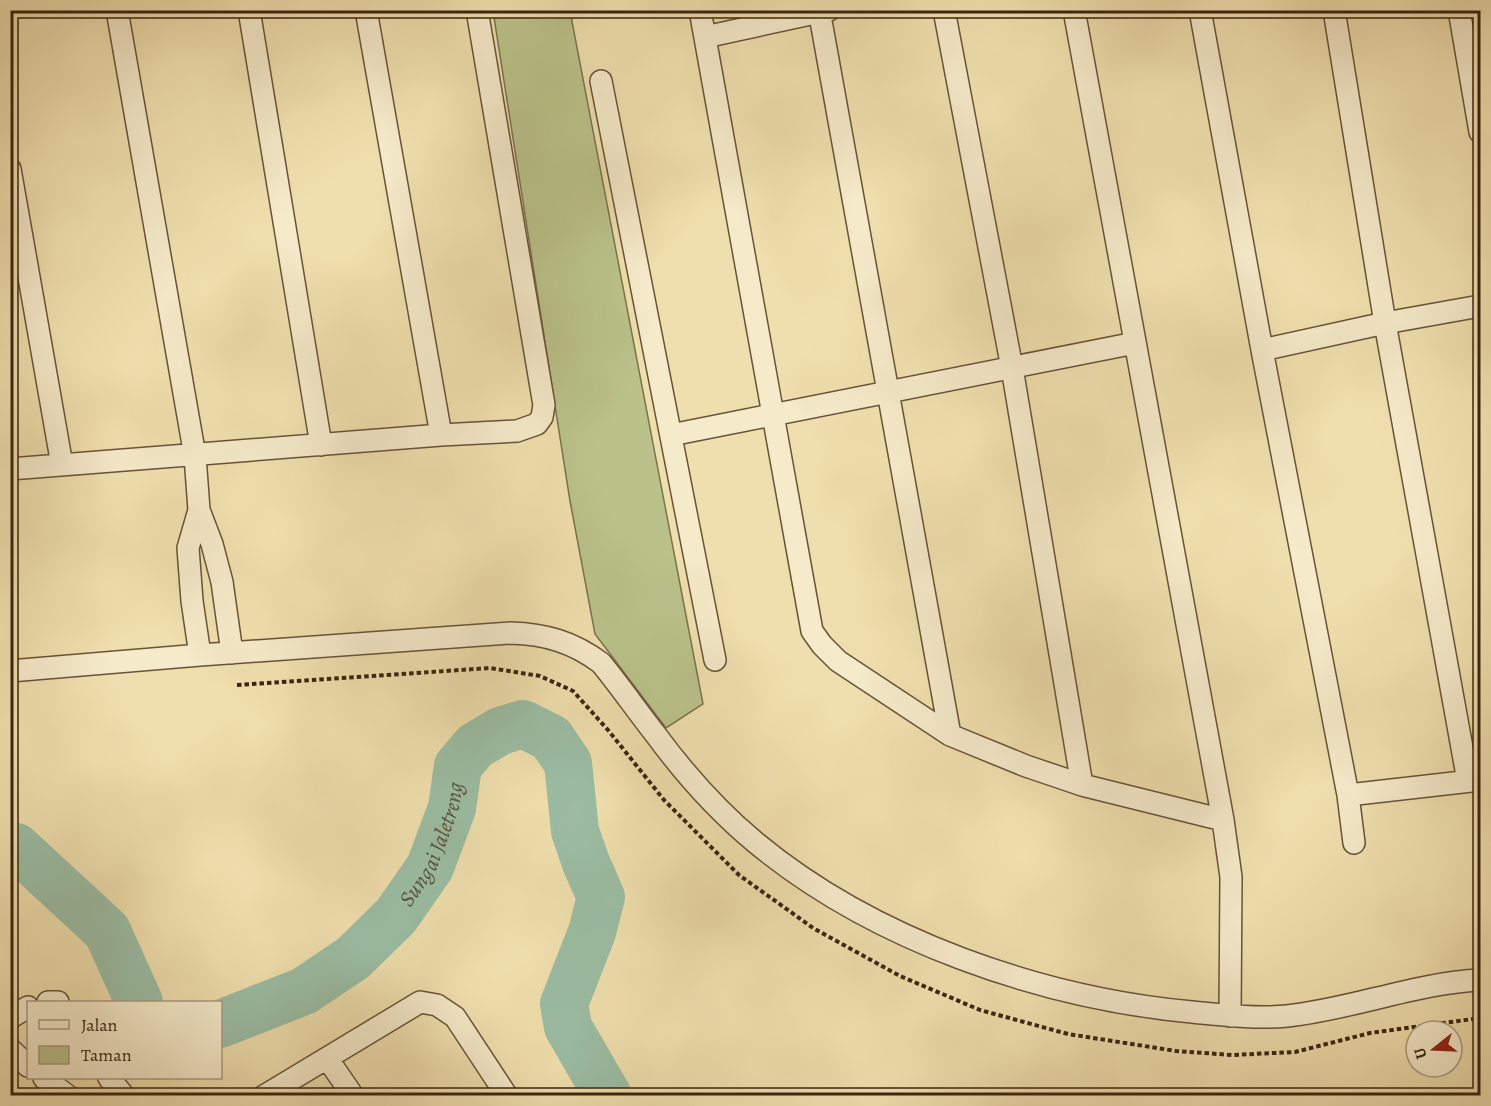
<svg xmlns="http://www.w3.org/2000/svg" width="1491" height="1106" font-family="Alegreya,serif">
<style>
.green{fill:#bac28a;stroke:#7a734e;stroke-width:1.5}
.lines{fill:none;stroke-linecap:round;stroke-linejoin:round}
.river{stroke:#9bbda4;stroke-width:48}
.street-casing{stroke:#685338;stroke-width:24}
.path{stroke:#3a2411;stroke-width:4;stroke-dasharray:4.5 3;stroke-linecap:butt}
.street{stroke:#f5eaca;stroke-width:21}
.labels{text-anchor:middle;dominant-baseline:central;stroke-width:4.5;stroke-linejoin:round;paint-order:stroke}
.water-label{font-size:22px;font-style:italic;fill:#57523d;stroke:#f5eaca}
</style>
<rect width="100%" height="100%" fill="#f0dfae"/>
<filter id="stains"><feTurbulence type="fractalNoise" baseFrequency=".00333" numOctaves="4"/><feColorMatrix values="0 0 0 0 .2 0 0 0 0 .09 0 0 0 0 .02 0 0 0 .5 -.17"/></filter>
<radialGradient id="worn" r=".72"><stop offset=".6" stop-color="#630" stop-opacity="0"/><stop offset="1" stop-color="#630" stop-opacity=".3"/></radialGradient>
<path class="green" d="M 493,11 L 570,11 L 703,704 L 666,728 L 595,634 L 570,501 Z"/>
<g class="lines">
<g class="river">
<path d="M 10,846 L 16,847 L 107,931 L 139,1002"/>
<path id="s1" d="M 220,1024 L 304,991 L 353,958 L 396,916 L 430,867 L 452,808 L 458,766 L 475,746 L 500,731 L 523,724 L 551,738 L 568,763 L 575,831 L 586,863 L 601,897 L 592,932 L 564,1004 L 568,1027 L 608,1096"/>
</g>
<g class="street-casing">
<path id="street" d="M 117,10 L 195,456 L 199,510 L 212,544 L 222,582 L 232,653
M 249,10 L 321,445
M 366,10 L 441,435
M 700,10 L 812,631 L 822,645 L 838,661 L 950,735 L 1026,766 L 1082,785 L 1223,820
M 819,10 L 950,735
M 944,10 L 1012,368 L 1082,785
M 1074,10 L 1223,820 L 1231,877 L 1230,1016
M 1200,10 L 1262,350 L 1348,795 L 1354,843
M 1334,10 L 1385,323 L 1468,781
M 1459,10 L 1480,132
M 705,37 L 829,10
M 601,81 L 715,660
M 10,169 L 62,465
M 1262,350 L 1385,323 L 1480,306
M 671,435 L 1135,343
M 10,469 L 441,435 L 517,431 L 537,424 L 542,417 L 544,405 L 477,10
M 199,510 L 188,548 L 192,601 L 200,655
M 10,671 L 200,655 L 511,633 C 545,634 573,642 601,663 C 620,686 637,711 656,735 C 684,773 719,812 755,842 C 873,940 1041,998 1192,1012 C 1223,1015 1256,1019 1287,1016 C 1353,1009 1415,983 1480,980
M 1348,795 L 1480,780
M 48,1002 L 58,1002
M 10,1018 L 28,1007
M 10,1049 L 28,1066
M 327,1058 L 353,1096
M 44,1078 L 68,1096
M 109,1078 L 124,1096
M 264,1096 L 420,1002 L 437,1005 L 455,1017 L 507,1096"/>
</g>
<path class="path" d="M 237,685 L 490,668 L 540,676 L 573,691 L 608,730 L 664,800 L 739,875 L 813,928 L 900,976 L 980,1010 L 1068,1034 L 1176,1051 L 1232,1055 L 1295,1052 L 1370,1033 L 1480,1018"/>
<use href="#street" class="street"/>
</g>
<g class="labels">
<g class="water-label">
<text stroke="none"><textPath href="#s1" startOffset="291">Sungai Jaletreng</textPath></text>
</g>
</g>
<rect width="1491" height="1106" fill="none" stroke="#f0dfae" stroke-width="36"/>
<rect x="12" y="12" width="1467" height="1082" fill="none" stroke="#3a2411" stroke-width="3"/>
<rect x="18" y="18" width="1455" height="1070" fill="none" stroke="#3a2411" stroke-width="1.5"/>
<rect x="27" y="1001" width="195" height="78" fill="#f5eaca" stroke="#aa9b80" stroke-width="1.5"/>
<rect x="39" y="1020" width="30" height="9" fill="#f5eaca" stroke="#aa9b80" stroke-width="1.5"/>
<text x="81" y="1031" font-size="18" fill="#3a2411">Jalan</text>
<rect x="39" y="1046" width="30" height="18" fill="#bac28a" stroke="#aa9b80" stroke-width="1.5"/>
<text x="81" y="1061" font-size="18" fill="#3a2411">Taman</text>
<g transform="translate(1434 1049) rotate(252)"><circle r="28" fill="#f5eaca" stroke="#aa9b80" stroke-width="1.5"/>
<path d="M0-4.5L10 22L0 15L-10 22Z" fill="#8f2418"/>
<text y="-9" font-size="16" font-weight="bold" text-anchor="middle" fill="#3a2411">U</text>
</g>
<rect width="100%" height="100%" filter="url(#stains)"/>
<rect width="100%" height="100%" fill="url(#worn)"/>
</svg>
